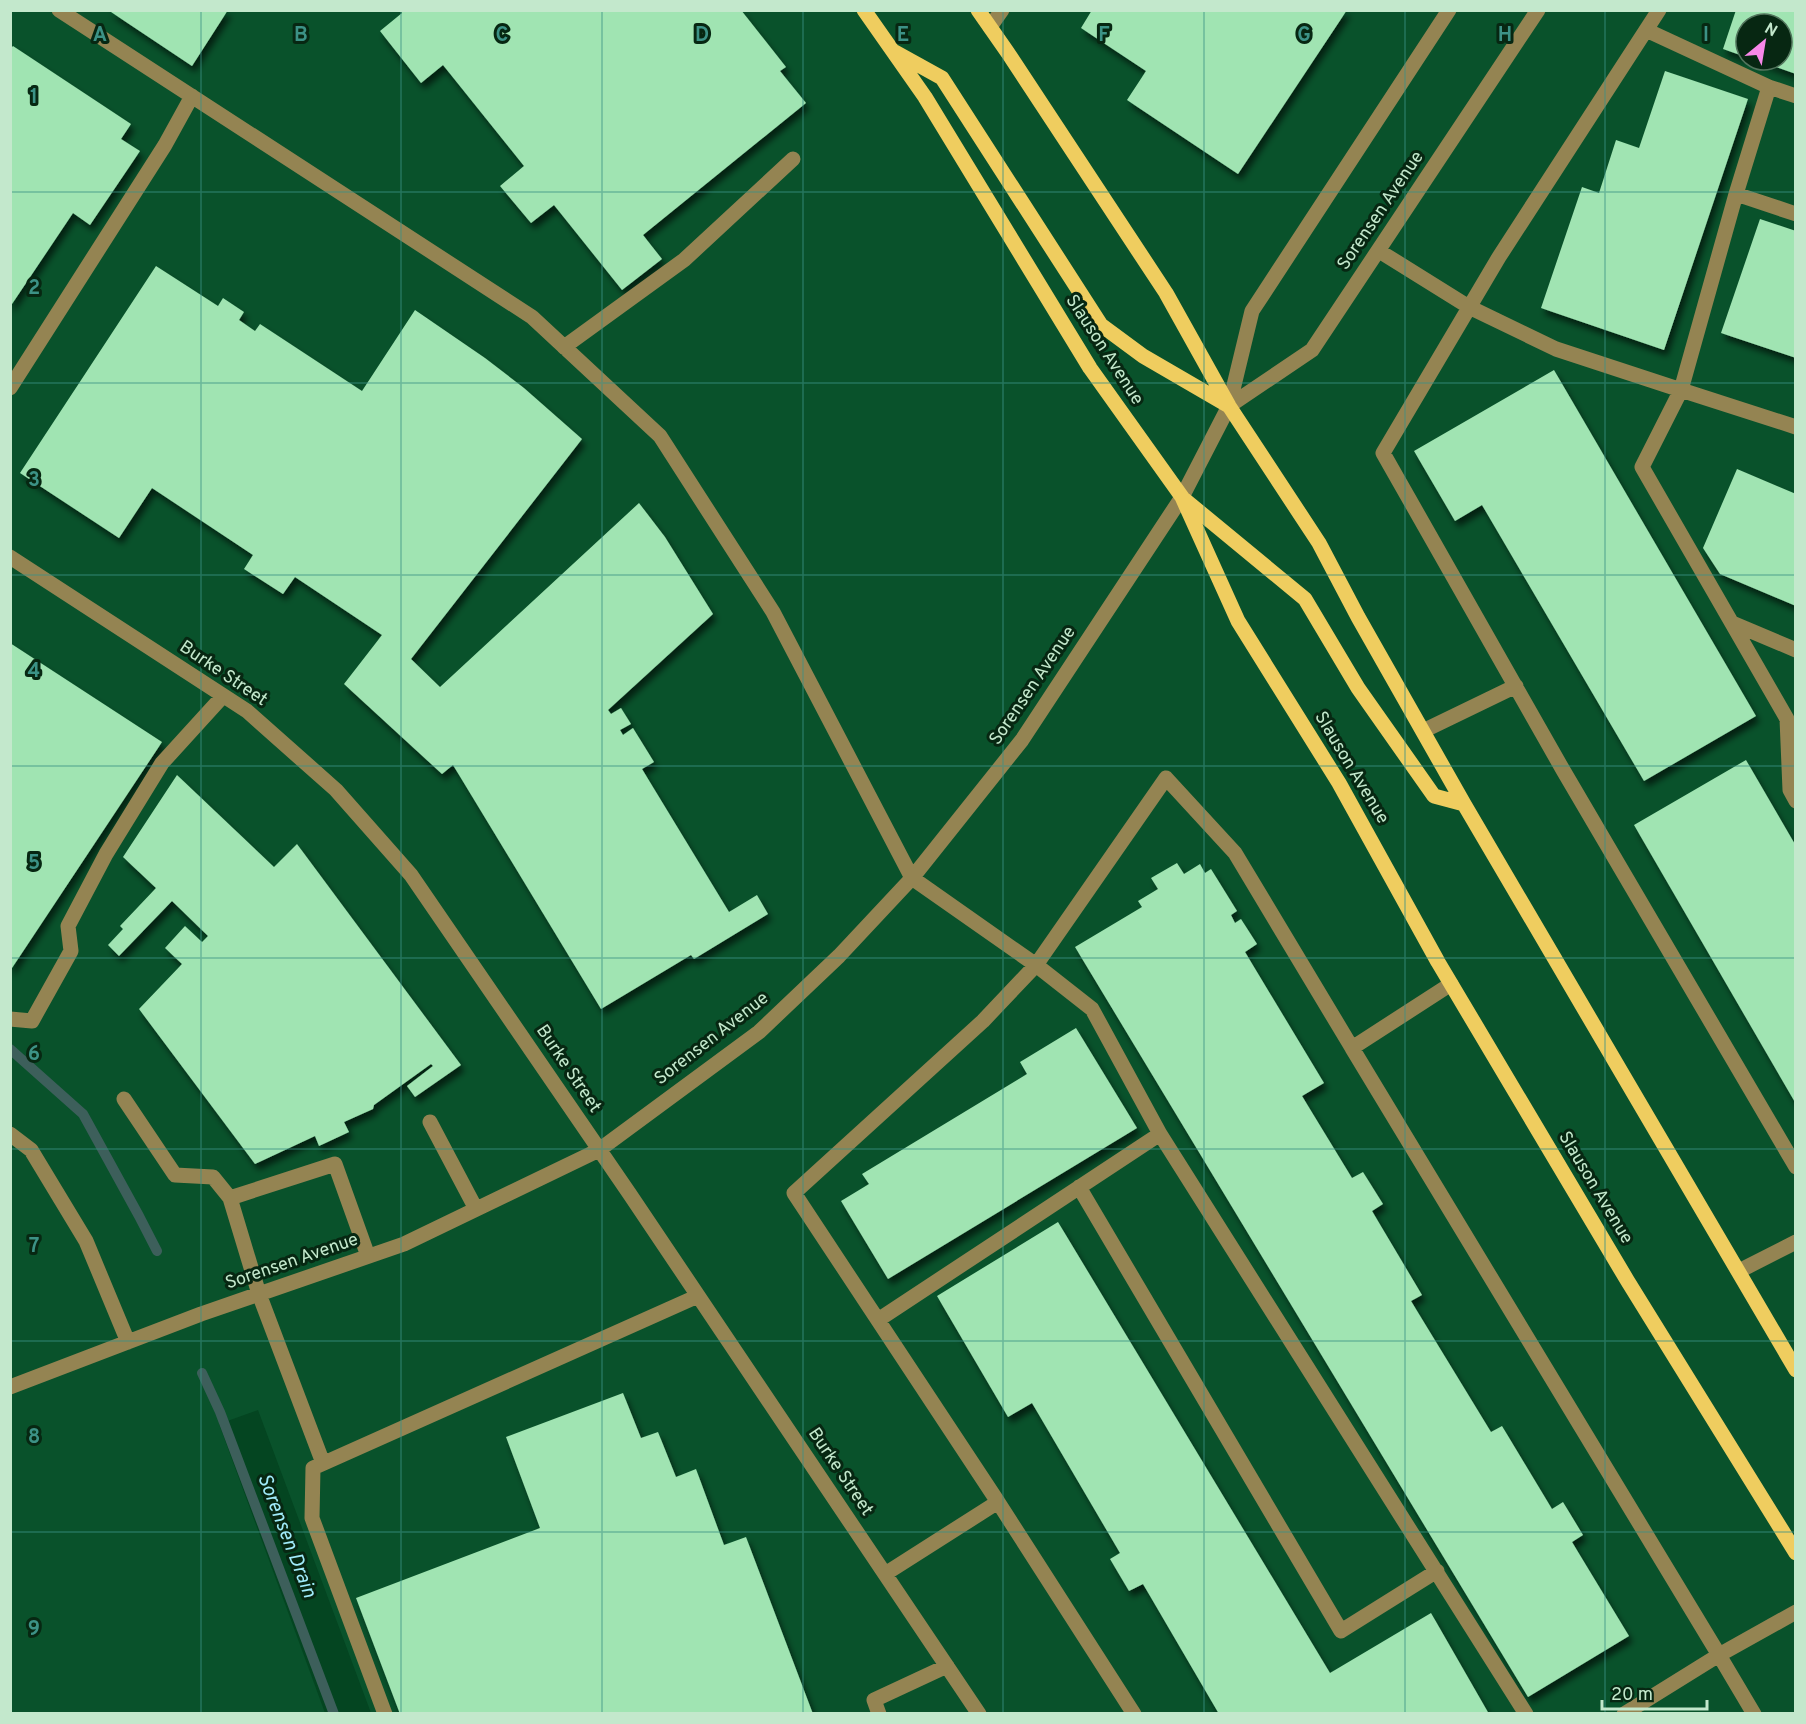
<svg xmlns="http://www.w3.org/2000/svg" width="1806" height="1724" font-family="Overpass,sans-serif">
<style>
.built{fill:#09522b;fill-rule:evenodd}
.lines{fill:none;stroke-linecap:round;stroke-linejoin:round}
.stream{stroke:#3d5f5b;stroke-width:10}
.building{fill:#a0e4b2;filter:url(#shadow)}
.minor{stroke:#948452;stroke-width:15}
.major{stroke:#efcd5f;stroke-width:15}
.grid{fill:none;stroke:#3c9286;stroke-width:1.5;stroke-opacity:0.55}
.labels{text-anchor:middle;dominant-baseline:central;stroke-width:6;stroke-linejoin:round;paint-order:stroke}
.street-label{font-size:18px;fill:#c3e8cc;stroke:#072712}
.water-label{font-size:20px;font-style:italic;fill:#a0ebfa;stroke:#072712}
.grid-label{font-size:20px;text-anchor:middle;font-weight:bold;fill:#3c9286;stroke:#072712;stroke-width:6;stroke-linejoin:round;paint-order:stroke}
</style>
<defs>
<filter id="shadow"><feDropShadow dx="3.5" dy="6" stdDeviation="3" flood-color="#0009"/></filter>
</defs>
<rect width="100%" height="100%" fill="#044521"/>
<path class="built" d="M 11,11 L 1795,11 L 1795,1713 L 371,1713 L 258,1410 L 219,1424 L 325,1713 L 11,1714 ZM 1746,24 L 1782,24 L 1782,60 L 1746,60 Z"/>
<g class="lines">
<path class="stream" d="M 10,1049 L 83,1114 L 139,1216 L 157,1251
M 202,1373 L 220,1412 L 334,1714"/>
</g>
<path class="building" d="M 108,10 L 228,10 L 192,66 Z
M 400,10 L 741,10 L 786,67 L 780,71 L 806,103 L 643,235 L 662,259 L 622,290 L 554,205 L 531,223 L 500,186 L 524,166 L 443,65 L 421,83 L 380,31 L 402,13 Z
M 1092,10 L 1347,10 L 1238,174 L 1127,100 L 1146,71 L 1081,28 Z
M 1736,10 L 1796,10 L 1796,74 L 1756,60 L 1782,60 L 1782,24 L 1746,24 L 1746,57 L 1723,49 Z
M 13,46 L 131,124 L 121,139 L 140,151 L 90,225 L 73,213 L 10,307 L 10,49 Z
M 1665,71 L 1748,99 L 1664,350 L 1541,308 L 1582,187 L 1599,193 L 1616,140 L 1639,148 Z
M 1760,219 L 1796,231 L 1796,358 L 1721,333 Z
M 156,266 L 218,306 L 223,298 L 244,312 L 239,320 L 255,331 L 260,324 L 362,391 L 415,310 L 485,358 L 524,388 L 582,439 L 411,659 L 440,687 L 639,503 L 665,537 L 713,614 L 608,710 L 611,714 L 621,708 L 631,724 L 620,730 L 623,735 L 633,728 L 654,762 L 642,769 L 729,912 L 757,895 L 768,914 L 694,959 L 691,955 L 601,1009 L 453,765 L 442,774 L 344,684 L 382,635 L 295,577 L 283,594 L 244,569 L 253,555 L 152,488 L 119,538 L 20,473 Z
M 1554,370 L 1756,716 L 1644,781 L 1482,505 L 1455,521 L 1414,451 Z
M 1737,469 L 1796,494 L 1796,606 L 1720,574 L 1703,548 Z
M 10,643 L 162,742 L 10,971 Z
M 1746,760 L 1796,846 L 1796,1104 L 1634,825 Z
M 177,775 L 274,867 L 297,844 L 461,1065 L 415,1097 L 407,1086 L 433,1066 L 431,1064 L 374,1105 L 373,1109 L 344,1122 L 349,1132 L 319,1146 L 315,1136 L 255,1164 L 139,1009 L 182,964 L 165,948 L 185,926 L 202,942 L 208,936 L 172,901 L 119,956 L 108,945 L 123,929 L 120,926 L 156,888 L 123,857 Z
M 1177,863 L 1184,874 L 1200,864 L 1205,873 L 1211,869 L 1237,911 L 1231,915 L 1235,923 L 1241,919 L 1257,944 L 1245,952 L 1324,1083 L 1302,1096 L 1352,1178 L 1363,1172 L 1383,1204 L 1372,1211 L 1422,1295 L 1411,1301 L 1491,1432 L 1502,1426 L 1552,1509 L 1563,1502 L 1583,1535 L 1572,1542 L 1629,1636 L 1528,1697 L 1075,947 L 1142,907 L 1138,901 L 1158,889 L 1151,878 Z
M 1076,1028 L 1137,1128 L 888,1279 L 841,1201 L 869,1184 L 862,1174 L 1027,1074 L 1020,1062 Z
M 1058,1222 L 1330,1673 L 1431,1613 L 1489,1714 L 1219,1714 L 1143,1584 L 1129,1591 L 1110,1559 L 1120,1553 L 1032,1403 L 1008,1417 L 937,1296 Z
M 623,1393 L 641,1438 L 658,1432 L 676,1477 L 696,1469 L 724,1545 L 746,1537 L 813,1714 L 400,1714 L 356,1598 L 540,1528 L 506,1437 Z"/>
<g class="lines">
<path class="minor" d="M 59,10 L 532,317 L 660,436 L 773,612 L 912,878 L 1036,965 L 983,1021 L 794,1193 L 998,1502
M 1659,10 L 1499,257 L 1383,453 L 1563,770 L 1796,1167
M 990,27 L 1002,10
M 1646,30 L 1769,87
M 1736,194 L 1769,87 L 1796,96
M 1796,214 L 1736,194 L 1681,390 L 1796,427
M 1379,251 L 1469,307 L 1556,349 L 1681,390 L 1642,467 L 1787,719 L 1790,790 L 1796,801
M 564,347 L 684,260 L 793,159
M 10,388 L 165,145 L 192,96
M 1229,406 L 1312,350 L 1538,10
M 10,557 L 247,711 L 336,790 L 411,875 L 629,1193 L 979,1714
M 1732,623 L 1796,650
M 1423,731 L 1516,686
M 10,1019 L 32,1021 L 71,951 L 68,926 L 106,854 L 162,763 L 223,696
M 1352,1048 L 1719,1655 L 1796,1612
M 124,1099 L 175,1175 L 213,1177 L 230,1198 L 259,1294 L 323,1463
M 430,1122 L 476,1209
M 10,1134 L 31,1150 L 86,1241 L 128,1342
M 1160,1134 L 1092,1009 L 1036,965 L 1166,778 L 1235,853 L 1352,1048 L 1451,984
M 1079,1187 L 1341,1631 L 1437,1571
M 230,1198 L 335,1164 L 368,1256
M 1739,1271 L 1796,1242
M 878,1320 L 1160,1134 L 1526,1714
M 10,1387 L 201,1314 L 404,1244 L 599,1150 L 759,1032 L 839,956 L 912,878 L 1022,740 L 1182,497 L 1229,406 L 1252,311 L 1449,10
M 885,1574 L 998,1502 L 1134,1714
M 385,1714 L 312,1518 L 313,1468 L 698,1296
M 879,1714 L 874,1700 L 947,1666
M 1624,1714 L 1719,1655 L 1754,1714"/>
<path class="major" d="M 864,10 L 925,97 L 1090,368 L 1182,497 L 1238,621 L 1339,783 L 1438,962 L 1627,1280 L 1796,1553
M 978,10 L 1008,53 L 1166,293 L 1229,406 L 1319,543 L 1358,617 L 1464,804 L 1796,1370
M 895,52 L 942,78 L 1101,325 L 1143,356 L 1229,406
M 1185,500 L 1305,599 L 1358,688 L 1434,796 L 1464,804"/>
</g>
<path class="grid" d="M 201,10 L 201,1714M 401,10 L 401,1714M 602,10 L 602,1714M 803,10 L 803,1714M 1003,10 L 1003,1714M 1204,10 L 1204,1714M 1405,10 L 1405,1714M 1605,10 L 1605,1714M 10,192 L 1796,192M 10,383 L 1796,383M 10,575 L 1796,575M 10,766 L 1796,766M 10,958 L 1796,958M 10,1149 L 1796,1149M 10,1341 L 1796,1341M 10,1532 L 1796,1532"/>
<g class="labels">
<g class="street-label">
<text transform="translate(1381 211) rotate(-56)">Sorensen Avenue</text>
<text transform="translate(1104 350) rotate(57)">Slauson Avenue</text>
<text transform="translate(223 674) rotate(34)">Burke Street</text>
<text transform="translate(1033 686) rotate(-56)">Sorensen Avenue</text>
<text transform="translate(1351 768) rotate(59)">Slauson Avenue</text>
<text transform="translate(712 1039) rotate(-38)">Sorensen Avenue</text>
<text transform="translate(568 1069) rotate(56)">Burke Street</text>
<text transform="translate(1595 1188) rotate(59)">Slauson Avenue</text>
<text transform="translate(292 1262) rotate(-19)">Sorensen Avenue</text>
<text transform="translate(840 1472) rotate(56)">Burke Street</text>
</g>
<g class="water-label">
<text transform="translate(286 1536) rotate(69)">Sorensen Drain</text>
</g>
</g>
<g class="grid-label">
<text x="100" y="41">A</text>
<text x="301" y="41">B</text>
<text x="502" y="41">C</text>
<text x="702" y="41">D</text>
<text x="903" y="41">E</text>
<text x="1104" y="41">F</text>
<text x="1304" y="41">G</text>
<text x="1505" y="41">H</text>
<text x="1706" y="41">I</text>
<text x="34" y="103">1</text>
<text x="34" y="294">2</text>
<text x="34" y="486">3</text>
<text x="34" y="677">4</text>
<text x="34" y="869">5</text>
<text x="34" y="1060">6</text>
<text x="34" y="1252">7</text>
<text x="34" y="1443">8</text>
<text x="34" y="1635">9</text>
</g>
<rect width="1806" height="1724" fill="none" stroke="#c3e8cc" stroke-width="24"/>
<g transform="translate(1764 42) rotate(30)"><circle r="28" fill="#072712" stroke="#52745c" stroke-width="1.5"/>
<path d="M0-4.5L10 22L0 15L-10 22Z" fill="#f888e9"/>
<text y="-9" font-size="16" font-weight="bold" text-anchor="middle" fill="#c3e8cc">N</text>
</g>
<path d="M1602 1700v9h105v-9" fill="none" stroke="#c3e8cc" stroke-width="3"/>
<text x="1611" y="1700" font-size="18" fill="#c3e8cc" stroke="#072712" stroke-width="4.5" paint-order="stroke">20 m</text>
</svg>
